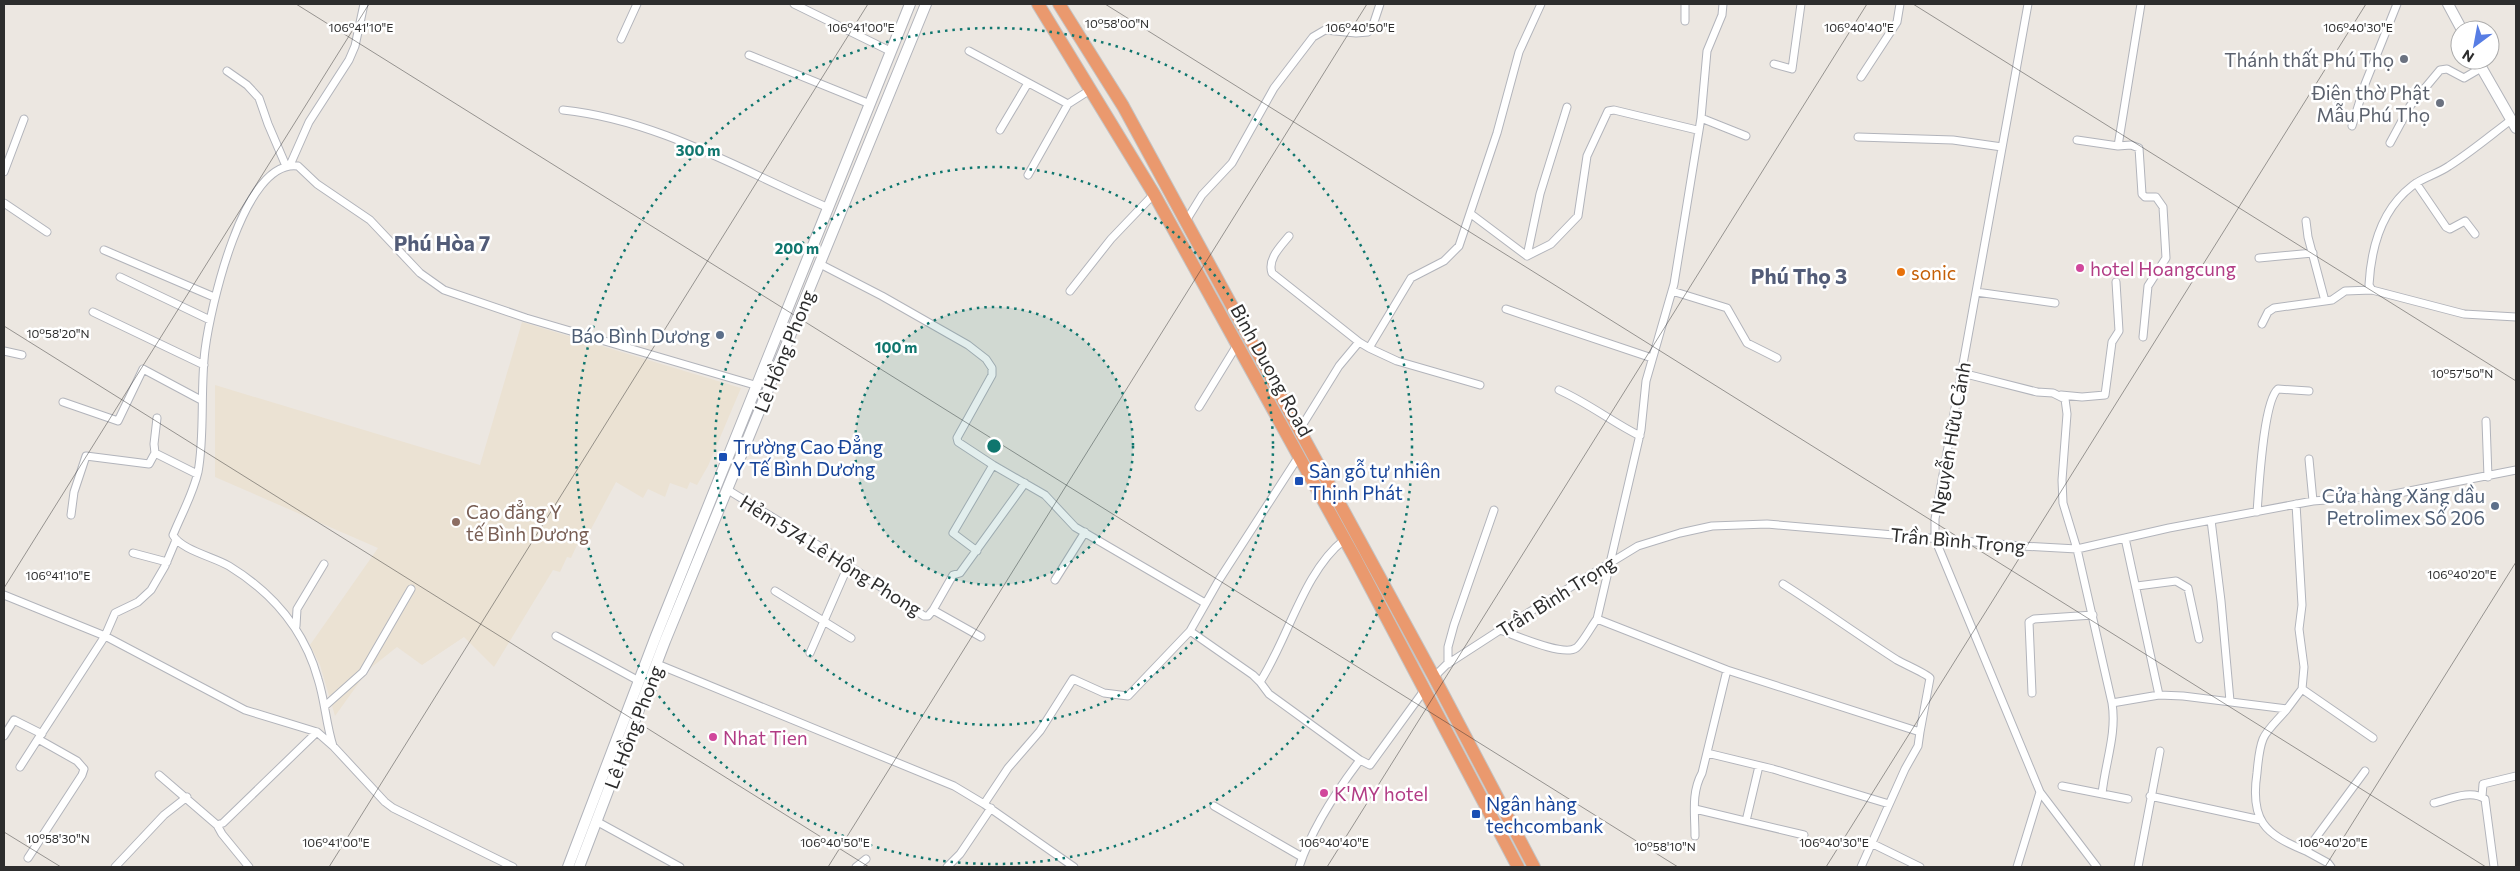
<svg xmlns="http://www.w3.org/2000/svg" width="2520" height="871" font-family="Commissioner,sans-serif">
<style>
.education{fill:#ebe2d3}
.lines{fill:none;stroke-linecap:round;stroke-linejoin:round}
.street-casing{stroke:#b2b4bb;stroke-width:9}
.secondary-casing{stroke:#b2b4bb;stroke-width:12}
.highway-casing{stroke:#c4c4c4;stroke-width:14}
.street{stroke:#fff;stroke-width:7}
.secondary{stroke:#fff;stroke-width:10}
.highway{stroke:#ea996e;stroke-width:12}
.ticks{fill:none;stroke:#2d2d2d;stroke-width:1;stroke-opacity:0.45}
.ring{fill:none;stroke:#0f766e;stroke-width:2.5;stroke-dasharray:2.5 5}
.worship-dot{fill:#6b7280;stroke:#fff;stroke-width:2}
.hotel-dot{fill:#d1479c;stroke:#fff;stroke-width:2}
.food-dot{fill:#e8710a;stroke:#fff;stroke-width:2}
.service-dot{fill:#5c6f8a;stroke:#fff;stroke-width:2}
.transit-dot{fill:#1a4fb4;stroke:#fff;stroke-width:2}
.education-dot{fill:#8d6e63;stroke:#fff;stroke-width:2}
.labels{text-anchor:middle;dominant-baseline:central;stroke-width:5;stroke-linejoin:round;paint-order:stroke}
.worship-label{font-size:19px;fill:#5b616d;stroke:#fff;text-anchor:end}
.hotel-label{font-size:19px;fill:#b23c85;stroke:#fff;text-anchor:start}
.food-label{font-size:19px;fill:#c56008;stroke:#fff;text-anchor:start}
.service-label{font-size:19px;fill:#4e5e75;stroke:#fff;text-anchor:end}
.street-label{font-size:19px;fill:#2d2d2d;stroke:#fff}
.transit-label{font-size:19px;fill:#164399;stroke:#fff;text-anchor:start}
.education-label{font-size:19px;fill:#785e54;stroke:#fff;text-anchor:start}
.quarter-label{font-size:21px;font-weight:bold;fill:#525c78;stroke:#fff}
.ticks-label{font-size:12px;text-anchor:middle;fill:#2d2d2d;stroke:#fff;stroke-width:5;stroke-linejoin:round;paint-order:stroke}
.centre{fill:#0f766e;stroke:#fff;stroke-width:2.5}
.ring-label{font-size:15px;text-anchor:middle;font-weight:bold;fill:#0f766e;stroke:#fff;stroke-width:5;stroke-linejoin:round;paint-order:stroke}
</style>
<rect width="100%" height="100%" fill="#ece7e1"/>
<path class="education" d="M 522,322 L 741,388 L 708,466 L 697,485 L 690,482 L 687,489 L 670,483 L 665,497 L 648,489 L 643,498 L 616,482 L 581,548 L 577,545 L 571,558 L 567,557 L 560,572 L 553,570 L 494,667 L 464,637 L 422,665 L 397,647 L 368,670 L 335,716 L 320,665 L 310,645 L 378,548 L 215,477 L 215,385 L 480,465 Z"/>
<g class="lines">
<g class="street-casing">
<path id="street" d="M 794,4 L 890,51
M 1723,4 L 1722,15 L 1707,51 L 1701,118 L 1674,284 L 1646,381 L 1641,430 L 1597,619 L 1727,670 L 1920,732 L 1918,746 L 1905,769 L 1861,867
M 2028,4 L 1935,519 L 1935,539 L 2040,792 L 2097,867
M 2141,4 L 2118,146 L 2131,145 L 2139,148 L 2142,194 L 2145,197 L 2156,197 L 2163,207 L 2166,258 L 2148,286 L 2143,337
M 1685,21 L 1685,4
M 621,39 L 637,4
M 969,51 L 1068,104 L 1090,90
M 749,55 L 870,104
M 1774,64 L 1792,69 L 1801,4
M 227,71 L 247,85 L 259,98 L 268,124 L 286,166
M 1861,77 L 1897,22 L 1900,4
M 563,110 C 659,120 742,171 829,208
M 1701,118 L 1746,136
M 2511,120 C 2491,135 2471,152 2449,166 C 2438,174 2423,177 2412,186 C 2381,210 2371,248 2369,285 L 2372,290 L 2464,314 L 2516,317
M 2352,126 L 2365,84 L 2397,4
M 1000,130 L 1028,83
M 1858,137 L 1953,140 L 2002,147
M 2077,140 L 2118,146
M 2390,143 L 2410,106 L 2440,70 L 2447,69 L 2464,78 L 2481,68
M 290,165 L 309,122 L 349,60 L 355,46 L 364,4
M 4,172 L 24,119
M 1028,175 L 1068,104
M 2416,183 L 2446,227 L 2450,229 L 2465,221 L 2475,234
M 4,203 L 47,232
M 1471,214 L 1527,256 L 1540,194 L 1567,107
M 1186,221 L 1202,195 L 1232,163 L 1274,88 L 1313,37 L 1325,30 L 1356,33 L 1368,32 L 1374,22 L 1380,4
M 2306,221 L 2308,237 L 2325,301 L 2332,300 L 2345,291 L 2372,290
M 1289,236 C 1281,246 1267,259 1272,273 L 1359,342
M 104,250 L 214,297
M 1527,256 L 1551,244 L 1578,216 L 1587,156 L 1608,111 L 1614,110 L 1697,130
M 2259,258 L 2313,253
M 820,264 L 882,296 L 968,345 L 986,359 L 992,368 L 992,375 L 957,438 L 958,442 L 993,465 L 953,533 L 977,551
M 120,277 L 210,320
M 1070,291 L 1111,239 L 1154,194
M 1672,291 L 1727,308 L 1747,343 L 1777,358
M 1976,292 L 2055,303
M 1506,309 L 1652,358
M 93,312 L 204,365
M 2262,324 L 2268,312 L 2274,308 L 2325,301
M 1369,348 L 1397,361 L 1480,385
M 4,351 L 22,355
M 1962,373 L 2037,392 L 2053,393 L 2065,399 L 2067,414 L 2062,480 L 2063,503 L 2077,549 L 2112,703 L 2159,695 L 2183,696 L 2287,709 L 2302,689 L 2304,667 L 2299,629 L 2302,605 L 2296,504
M 1559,390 C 1588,403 1612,422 1640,436
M 2061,395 L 2082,397 L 2105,395 L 2112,342 L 2119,331 L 2116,282
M 63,402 L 118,421 L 143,369 L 201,400
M 1199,407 L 1237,345
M 157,418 L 154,444 L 155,453 L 197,474
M 2486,421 L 2488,477
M 1300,429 L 1339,366 L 1359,342 L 1369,348 L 1411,278 L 1444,261 L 1459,246 L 1497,133 L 1519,52 L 1541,4
M 2309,459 L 2313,501
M 993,465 L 1045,495 L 1075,527 L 1205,603
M 728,490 L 821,547 L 924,616 L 928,616 L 933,610
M 2257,512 C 2259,489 2263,401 2278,389 L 2309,391
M 71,515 L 74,492 L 86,456 L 149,464 L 155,453
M 2211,520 L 2221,601 L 2230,701
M 2125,538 L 2159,695
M 133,553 L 167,562
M 1055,580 L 1085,532
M 1783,584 C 1821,608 1858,635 1897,660 C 1904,664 1927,674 1930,678 L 1920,732
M 2137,586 L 2176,581 L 2188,588 L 2199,639
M 775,591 L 851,638
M 4,595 L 105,636 L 245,710 L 317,732 L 333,746 L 385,802 L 393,808 L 513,867
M 296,626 L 297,609 L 324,564
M 1500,630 C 1515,635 1563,657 1576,648 C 1582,644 1592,625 1597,619
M 1190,631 L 1253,675 L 1260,682 C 1288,639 1304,571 1344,540
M 556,636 L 639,681
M 981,637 L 933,610 L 953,575 L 960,573 L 1025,483
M 810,653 L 848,566
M 657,664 L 954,786 L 984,804 L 1074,867
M 1448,664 L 1448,647 L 1454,625 L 1494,510
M 1434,677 L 1446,665 L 1500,630 L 1638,546 L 1680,533 L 1712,526 L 1767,524 L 2021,546 L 2077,549 L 2169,528 L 2313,501 L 2389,495 L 2516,470
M 1260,682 L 1269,694 L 1360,760
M 2302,689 L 2373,738
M 2032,693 L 2029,622 L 2034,619 L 2093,615
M 325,706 L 363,672 L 411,589
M 2287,709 C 2280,718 2267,729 2263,739 C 2259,749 2258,762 2257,773 C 2250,820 2264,834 2306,851 L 2365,771
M 4,736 L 14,720 L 42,734
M 333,746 C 326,724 325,701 318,679 C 304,629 273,593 229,566 C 214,557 181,550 173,535 C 181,515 193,494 198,472 C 205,435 200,389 205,350 C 210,310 243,158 298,166 L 317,184 L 370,220 L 420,273 L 444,290 L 526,318 L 758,386
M 1707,753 L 1773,769 L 1889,804
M 20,767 L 38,739
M 159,775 L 217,825 L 223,823 L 317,732
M 2062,786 L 2128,799
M 2102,794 C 2105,763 2117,734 2112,703
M 2150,796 L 2261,820
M 2482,797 L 2483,784 L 2516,776
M 2434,803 C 2450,799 2471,789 2485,799 L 2494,867
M 984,804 L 1008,768 L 1040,731 L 1073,679 L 1104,693 L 1128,696 L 1190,631 L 1219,580 L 1299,456
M 1214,806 L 1302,857
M 1695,809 L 1804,835
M 596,821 L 680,867
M 1746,821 L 1759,766
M 217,825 L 222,834 L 249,867
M 1695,836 C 1695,814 1691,793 1702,773 L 1727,670
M 1871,843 L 1920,867
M 2306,851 L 2328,863 L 2331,867
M 28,858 L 82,775 L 84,769 L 77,761 L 38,739 L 105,636 L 115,613 L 138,602 L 151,590 L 165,566 L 176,540
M 115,867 L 164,815 L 187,797
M 856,867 L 866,859
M 947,867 L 960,854 L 991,808
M 1299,867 C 1312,828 1335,793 1360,760 L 1370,765 L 1423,692
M 2017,867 L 2040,792
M 2138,867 L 2160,751"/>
</g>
<g class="secondary-casing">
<path id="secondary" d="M 2448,4 L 2462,30
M 2477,60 L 2516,128
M 568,867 L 656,636 L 910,4
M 579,867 L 665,641 L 926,4"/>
</g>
<g class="highway-casing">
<path id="highway" d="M 1038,4 L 1154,194 L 1355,558 L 1518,867
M 1059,4 L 1123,106 L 1434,677 L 1534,867"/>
</g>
<use href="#street" class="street"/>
<use href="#secondary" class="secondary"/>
<use href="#highway" class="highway"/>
</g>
<path class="ticks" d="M 296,4 L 1678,867M 1105,4 L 2486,867M 1913,4 L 2516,381M 4,326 L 869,867M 4,588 L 369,4M 4,832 L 61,867M 329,867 L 868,4M 828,867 L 1367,4M 1327,867 L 1867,4M 1826,867 L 2366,4M 2325,867 L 2516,562"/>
<circle cx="994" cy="446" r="139" fill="#0f766e" fill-opacity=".12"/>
<g class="ring">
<circle cx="994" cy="446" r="139"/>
<circle cx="994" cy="446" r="279"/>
<circle cx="994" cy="446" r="418"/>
</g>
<g class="worship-dot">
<circle cx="2404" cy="59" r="5"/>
<circle cx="2440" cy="103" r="5"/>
</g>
<g class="hotel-dot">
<circle cx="2080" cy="268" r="5"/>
<circle cx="713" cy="737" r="5"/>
<circle cx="1324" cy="793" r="5"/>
</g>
<circle class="food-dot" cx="1901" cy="272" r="5"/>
<g class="service-dot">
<circle cx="720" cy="335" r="5"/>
<circle cx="2495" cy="506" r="5"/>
</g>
<g class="transit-dot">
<rect x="718" y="452" width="10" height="10" rx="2.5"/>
<rect x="1294" y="476" width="10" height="10" rx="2.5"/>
<rect x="1471" y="809" width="10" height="10" rx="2.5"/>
</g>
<circle class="education-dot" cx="456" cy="522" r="5"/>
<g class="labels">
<g class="worship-label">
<text x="2394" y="59">Thánh thất Phú Thọ</text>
<text x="2430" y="92">Điện thờ Phật<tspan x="2430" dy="22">Mẫu Phú Thọ</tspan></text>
</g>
<g class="hotel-label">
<text x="2090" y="268">hotel Hoangcung</text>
<text x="723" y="737">Nhat Tien</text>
<text x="1334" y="793">K'MY hotel</text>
</g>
<g class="food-label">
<text x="1911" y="272">sonic</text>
</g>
<g class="service-label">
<text x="710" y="335">Báo Bình Dương</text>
<text x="2485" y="495">Cửa hàng Xăng dầu<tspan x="2485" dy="22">Petrolimex Số 206</tspan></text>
</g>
<g class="street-label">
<text transform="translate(784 351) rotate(-68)">Lê Hồng Phong</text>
<text transform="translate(1272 370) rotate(61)">Binh Duong Road</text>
<text transform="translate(1950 438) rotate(-80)">Nguyễn Hữu Cảnh</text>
<text transform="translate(1958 540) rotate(5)">Trần Bình Trọng</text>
<text transform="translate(831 555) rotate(32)">Hẻm 574 Lê Hồng Phong</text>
<text transform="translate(1556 596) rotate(-32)">Trần Bình Trọng</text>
<text transform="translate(633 727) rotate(-69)">Lê Hồng Phong</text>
</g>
<g class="transit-label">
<text x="733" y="446">Trường Cao Đẳng<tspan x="733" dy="22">Y Tế Bình Dương</tspan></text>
<text x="1309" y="470">Sàn gỗ tự nhiên<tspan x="1309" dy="22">Thịnh Phát</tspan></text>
<text x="1486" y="803">Ngân hàng<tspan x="1486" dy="22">techcombank</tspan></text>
</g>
<g class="education-label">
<text x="466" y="511">Cao đẳng Y<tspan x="466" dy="22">tế Bình Dương</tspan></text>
</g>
<g class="quarter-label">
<text x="442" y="242">Phú Hòa 7</text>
<text x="1799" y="275">Phú Thọ 3</text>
</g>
</g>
<g class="ticks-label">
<text x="1117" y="28">10°58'00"N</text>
<text x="2358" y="32">106°40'30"E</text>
<text x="361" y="32">106°41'10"E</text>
<text x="861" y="32">106°41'00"E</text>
<text x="1360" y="32">106°40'50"E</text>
<text x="1859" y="32">106°40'40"E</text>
<text x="58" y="338">10°58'20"N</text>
<text x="2462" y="378">10°57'50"N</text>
<text x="2462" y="579">106°40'20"E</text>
<text x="58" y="580">106°41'10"E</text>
<text x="58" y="843">10°58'30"N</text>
<text x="336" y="847">106°41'00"E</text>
<text x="835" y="847">106°40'50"E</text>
<text x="1334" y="847">106°40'40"E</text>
<text x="1834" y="847">106°40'30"E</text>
<text x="2333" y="847">106°40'20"E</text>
<text x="1665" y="851">10°58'10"N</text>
</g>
<circle cx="994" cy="446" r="8" class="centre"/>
<g class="ring-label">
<text x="698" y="156">300 m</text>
<text x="797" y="254">200 m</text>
<text x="896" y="353">100 m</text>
</g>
<rect width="2520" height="871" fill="none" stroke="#2d2d2d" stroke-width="10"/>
<g transform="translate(2475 45) rotate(212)"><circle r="24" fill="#ffffff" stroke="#ababab"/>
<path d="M0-4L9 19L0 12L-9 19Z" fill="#577de4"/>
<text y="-8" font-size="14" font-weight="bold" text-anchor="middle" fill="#2d2d2d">N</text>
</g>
</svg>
